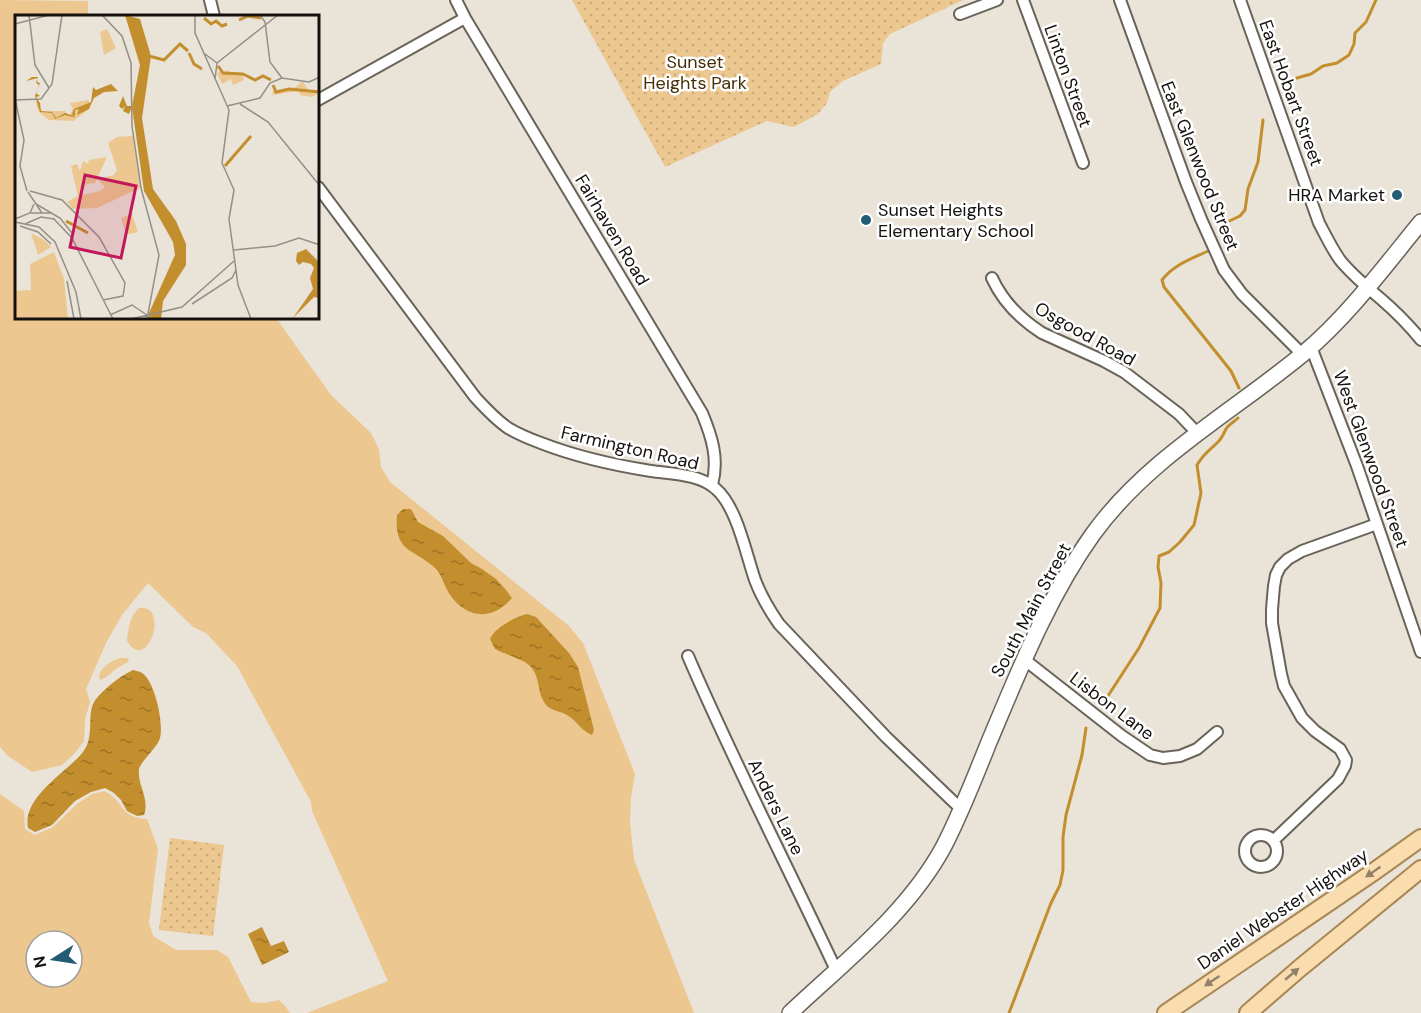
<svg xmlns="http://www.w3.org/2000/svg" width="1421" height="1013" font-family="'DM Sans',sans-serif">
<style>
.green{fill:#ecc78f;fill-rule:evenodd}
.park{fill:url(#park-dots)}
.water{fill:url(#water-ripples)}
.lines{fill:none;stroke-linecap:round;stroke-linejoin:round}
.stream{stroke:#c38e2d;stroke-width:3}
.street-casing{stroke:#696359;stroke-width:14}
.secondary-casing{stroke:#696359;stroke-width:18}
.primary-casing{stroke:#a88754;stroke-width:20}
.street{stroke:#fff;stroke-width:10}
.secondary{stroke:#fff;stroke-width:15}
.primary{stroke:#faddaf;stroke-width:16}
.oneway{fill:#928167}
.poi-dot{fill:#225d75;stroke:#fff;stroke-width:2}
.labels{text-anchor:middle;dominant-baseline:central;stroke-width:5;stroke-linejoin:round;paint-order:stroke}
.park-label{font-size:18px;fill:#452f06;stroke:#fff}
.street-label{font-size:18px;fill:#14110e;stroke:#fff}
.poi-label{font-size:18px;fill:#14110e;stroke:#fff;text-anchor:end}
.inset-river{fill:none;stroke:#c38e2d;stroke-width:3}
.inset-road{fill:none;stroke:#948f87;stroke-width:1.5}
.view{fill:#c2185b;fill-opacity:0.15;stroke:#c2185b;stroke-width:3}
.inset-edge{fill:none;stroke:#14110e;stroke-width:3}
</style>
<defs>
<pattern id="park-dots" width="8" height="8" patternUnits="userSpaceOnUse" patternTransform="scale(1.5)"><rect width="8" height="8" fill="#ecc78f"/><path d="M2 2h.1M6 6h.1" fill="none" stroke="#caaa7a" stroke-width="1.8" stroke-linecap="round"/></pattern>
<pattern id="water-ripples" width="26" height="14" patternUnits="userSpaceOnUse" patternTransform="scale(1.5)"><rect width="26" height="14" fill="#c38e2d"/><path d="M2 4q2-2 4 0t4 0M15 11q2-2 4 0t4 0" fill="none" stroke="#9d7325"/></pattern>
</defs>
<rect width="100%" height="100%" fill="#eae3d8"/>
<path class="green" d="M 0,0 L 88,1 L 88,16 L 16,16 L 16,318 L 276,318 L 331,395 L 371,433 L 379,449 L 381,467 L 390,482 L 569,626 L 583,643 L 635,774 L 631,798 L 630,822 L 634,860 L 694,1013 L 307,1013 L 388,981 L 312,811 L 311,802 L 237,666 L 206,633 L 193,627 L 148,583 L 122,615 L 107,641 L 86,689 L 90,702 L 85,720 L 84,741 L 74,754 L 62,765 L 32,772 L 8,756 L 0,747 Z
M 139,608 C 171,604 147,675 127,641 C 128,630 130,615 139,608 Z
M 120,658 L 127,658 L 129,660 L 128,662 L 117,668 L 105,678 L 100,680 L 99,675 C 103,666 111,661 120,658 Z
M 104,791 C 127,802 117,817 147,819 L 158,849 L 149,923 L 153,936 L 176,950 L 217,950 L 228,957 L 251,1002 L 264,1003 L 279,1000 L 285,1006 L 290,1013 L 0,1013 L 0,794 L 24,811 L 25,829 L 35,835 L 53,827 L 77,804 L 92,794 ZM 36,941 L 72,941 L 72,977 L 36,977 Z"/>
<path class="park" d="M 572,0 L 963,0 L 890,34 L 883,43 L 881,64 L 843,81 L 830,92 L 827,103 L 818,114 L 794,127 L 767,121 L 665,167 Z
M 170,838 L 224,845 L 213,936 L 159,930 Z"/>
<path class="water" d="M 403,509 L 411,509 L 418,522 L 443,536 L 471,563 L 482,569 L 496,579 L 506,590 L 512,598 C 493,621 467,619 450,595 C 444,586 442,574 434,567 C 412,548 394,552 397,515 Z
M 527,614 L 536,617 L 569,653 L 578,667 L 594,730 L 592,735 C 582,731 578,723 570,717 C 561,710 548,712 543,700 C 537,689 540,675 529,665 C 523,659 504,654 495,649 L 490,639 C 494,628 515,617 527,614 Z
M 133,670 C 136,671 139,671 142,673 C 155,681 164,724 160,738 C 157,748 141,761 139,769 C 137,785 150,798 144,815 L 137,816 L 127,811 L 121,800 L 114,793 L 105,788 L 91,792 L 75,801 L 52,825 L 35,832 L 28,828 C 22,797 66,773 83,752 C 96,735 85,713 96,699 C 106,687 119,677 133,670 Z
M 262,927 L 271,946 L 284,941 L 289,952 L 262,965 L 248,934 Z"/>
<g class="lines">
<path class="stream" d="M 1290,80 L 1311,74 L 1323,66 L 1337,63 L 1349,55 L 1354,44 L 1355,33 L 1366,22 L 1376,0
M 1221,225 L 1240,216 L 1245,210 L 1248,189 L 1258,162 L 1263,120
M 1208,251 C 1191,259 1173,265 1162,280 L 1164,287 L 1231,371 L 1239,388
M 1106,699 L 1139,648 L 1160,608 L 1161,583 L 1158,567 L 1159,556 L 1169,552 L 1180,542 L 1194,525 L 1201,493 L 1197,465 C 1204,453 1209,451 1218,442 C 1222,438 1224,433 1226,429 C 1229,424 1234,422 1238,418
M 1009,1013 L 1051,903 L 1060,885 L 1063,870 L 1063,837 L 1066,815 L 1082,755 L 1086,728"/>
<g class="street-casing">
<path id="street" d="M 210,0 L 214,16
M 456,0 L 465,18 L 702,413 C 712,437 719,459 712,485
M 1023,0 L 1083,163
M 1120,0 L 1186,182 L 1201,219 L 1224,270 L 1242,294 L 1302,354
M 1240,0 L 1319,223 C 1326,236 1332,249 1340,260 C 1352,275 1367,287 1381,299 C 1396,312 1409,325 1421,340
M 960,14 L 997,0
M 318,100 L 465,18
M 318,187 L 475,397 C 485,408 495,419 508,428 C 518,434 530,439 541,443 C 577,457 613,465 651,471 C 672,474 700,474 716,489 C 737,507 746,554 755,580 C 761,596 770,611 779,624 L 886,737 L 961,809
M 992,278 C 1003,302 1020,319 1042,333 L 1104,361 L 1124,372 L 1179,414 L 1198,434
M 1311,347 L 1357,466 L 1421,652
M 688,656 C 734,763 787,865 836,970
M 1025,660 L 1122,736 L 1150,755 L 1163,758 L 1180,756 L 1197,749 L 1217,732
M1245 851a16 16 0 1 1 32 0a16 16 0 1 1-32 0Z
M 1274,840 L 1338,779 L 1345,766 L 1346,760 L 1340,749 L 1315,731 L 1302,718 L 1284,686 L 1281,674 L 1272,623 L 1272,609 L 1274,586 L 1276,575 L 1280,567 L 1288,559 L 1302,551 L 1377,524"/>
</g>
<g class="secondary-casing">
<path id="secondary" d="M 790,1013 C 844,962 908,913 944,846 C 961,813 975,777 989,742 C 1019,671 1048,597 1093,534 C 1148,458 1233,412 1304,353 C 1349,315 1384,267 1421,222"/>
</g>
<g class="primary-casing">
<path id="primary" d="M 1166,1013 L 1372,873 L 1421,838
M 1248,1013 L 1300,968 L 1421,869"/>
</g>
<use href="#street" class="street"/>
<use href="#secondary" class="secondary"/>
<use href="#primary" class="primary"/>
</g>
<defs><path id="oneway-solid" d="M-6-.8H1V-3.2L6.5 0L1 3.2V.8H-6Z" transform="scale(1.5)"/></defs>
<g class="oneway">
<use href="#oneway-solid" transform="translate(1373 872) rotate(145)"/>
<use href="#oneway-solid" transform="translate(1292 974) rotate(-40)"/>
<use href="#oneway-solid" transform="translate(1212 981) rotate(146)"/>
</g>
<g class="poi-dot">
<circle cx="1397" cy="195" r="6"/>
<circle cx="866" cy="220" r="6"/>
</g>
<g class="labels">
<g class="park-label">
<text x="695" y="62">Sunset<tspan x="695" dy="21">Heights Park</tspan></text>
</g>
<g class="street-label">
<text transform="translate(1068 76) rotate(70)">Linton Street</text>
<text transform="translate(1291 93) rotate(70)">East Hobart Street</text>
<text transform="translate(1200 166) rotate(68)">East Glenwood Street</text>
<text transform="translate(612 230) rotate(59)">Fairhaven Road</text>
<text transform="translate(1085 334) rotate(29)">Osgood Road</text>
<text transform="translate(630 448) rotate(13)">Farmington Road</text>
<text transform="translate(1371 459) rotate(70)">West Glenwood Street</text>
<text transform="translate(1031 610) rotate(-62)">South Main Street</text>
<text transform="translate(1112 706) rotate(37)">Lisbon Lane</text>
<text transform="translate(776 807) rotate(64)">Anders Lane</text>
<text transform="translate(1283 909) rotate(-34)">Daniel Webster Highway</text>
</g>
<g class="poi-label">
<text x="1385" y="195">HRA Market</text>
<text x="878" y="210" text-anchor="start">Sunset Heights<tspan x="878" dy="21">Elementary School</tspan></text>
</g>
</g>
<g transform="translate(15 15)">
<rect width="304" height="304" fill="#eae3d8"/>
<path d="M 118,121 L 125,173 L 82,193 L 58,194 L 52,187 L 63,181 L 56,151 L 62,149 L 65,156 L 68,146 L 73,149 L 74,145 L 92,142 L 80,168 L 72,169 L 67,175 L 68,180 L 85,176 L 90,172 L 82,164 L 99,160 L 102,155 L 93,128 L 102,122 Z" fill="#ecc78f"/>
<path d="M 39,237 L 49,264 L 53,304 L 0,304 L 0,276 L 16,275 L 15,249 Z" fill="#ecc78f"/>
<path d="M 288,66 L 294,77 L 305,77 L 297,82 L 285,80 L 284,76 L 258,80 L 257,76 L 278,74 Z" fill="#ecc78f"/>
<path d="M 92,14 L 101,33 L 89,40 L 85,17 ZM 213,55 L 216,60 L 227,59 L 229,65 L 218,70 L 216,64 L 207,69 L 202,58 ZM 74,85 L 73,95 L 58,106 L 34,105 L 24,97 L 20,86 L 27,96 L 50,96 L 54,101 L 58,94 L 55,88 ZM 117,199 L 123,217 L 111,220 L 106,203 ZM 16,218 L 29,225 L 36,232 L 23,240 Z" fill="#ecc78f"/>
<path d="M 110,0 L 125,4 L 136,41 L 127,103 L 138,174 L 161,206 L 171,229 L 171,250 L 148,286 L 146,304 L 133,304 L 134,298 L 160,240 L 158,227 L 129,176 L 117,92 L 114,99 L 108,96 L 110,91 L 107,94 L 104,91 L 108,81 L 112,91 L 117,91 L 125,50 ZM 17,62 L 23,62 L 22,67 L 25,68 L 21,78 L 25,81 L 21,82 L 25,88 L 26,96 L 37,97 L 41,103 L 50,98 L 59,101 L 57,99 L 59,94 L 76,87 L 78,72 L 81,75 L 96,69 L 103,76 L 89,77 L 79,83 L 74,94 L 62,100 L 64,94 L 60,95 L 60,101 L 58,102 L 50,100 L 40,104 L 37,98 L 25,97 L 20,81 L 24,71 L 21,67 L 23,63 L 11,66 ZM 291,234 L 304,247 L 304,283 L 299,282 L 278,303 L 298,274 L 295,263 L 299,253 L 296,249 L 288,247 L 284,250 L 281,246 L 282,238 Z" fill="#c38e2d"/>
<path class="inset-river" d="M 189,3 L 196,9 L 201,6 L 207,11 L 212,9M 224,5 L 233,1 L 246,3M 174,38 L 179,49 L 187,54M 134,41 L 149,45 L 165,29 L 173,36M 203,51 L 208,58 L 228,59 L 240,65 L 248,61 L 256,65M 258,70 L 261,77 L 274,74 L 305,77M 210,151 L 236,121M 51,206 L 73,218"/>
<path class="inset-road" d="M 14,0 L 20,50 L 34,73M 87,0 L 107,21 L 116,48 L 117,111 L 126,173 L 144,240 L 132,304M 180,0 L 180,18 L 214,95 L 207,148 L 219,175 L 214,204 L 223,270 L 236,304M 245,0 L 250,7 L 255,47 L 267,63M 0,9 L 34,0M 190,39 L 202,48 L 200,64M 202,48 L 263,0M 0,84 L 9,125 L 5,151 L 12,176M 0,85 L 26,84 L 37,69 L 47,0M 225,89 L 253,107 L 305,171M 212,91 L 245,83 L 255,68 L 267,63 L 294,67 L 305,62M 15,176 L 47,185 L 84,222 L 110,268 L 108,281 L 88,285M 13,177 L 27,198M 21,189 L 45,203 L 57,218M 16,198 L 37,198M 38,203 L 57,223 L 98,304M 0,204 L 15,198 L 19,189M 0,207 L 24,212 L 40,227 L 61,277 L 66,304M 10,209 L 26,202 L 39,204M 5,211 L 23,217 L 36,229M 219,235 L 260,231 L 284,223 L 305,230M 52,266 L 59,304M 177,289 L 217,263 L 221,255M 95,300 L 117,290 L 132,300M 116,304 L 167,292 L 219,246"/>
<path class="view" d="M 70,160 L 121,171 L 106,243 L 55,232 Z"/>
<rect width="304" height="304" class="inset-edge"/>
</g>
<g transform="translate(54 959) rotate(258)"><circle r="28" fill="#ffffff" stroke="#a1a09f" stroke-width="1.5"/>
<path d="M0-4.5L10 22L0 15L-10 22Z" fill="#225d75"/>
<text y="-9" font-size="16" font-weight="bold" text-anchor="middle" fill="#14110e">N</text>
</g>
</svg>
